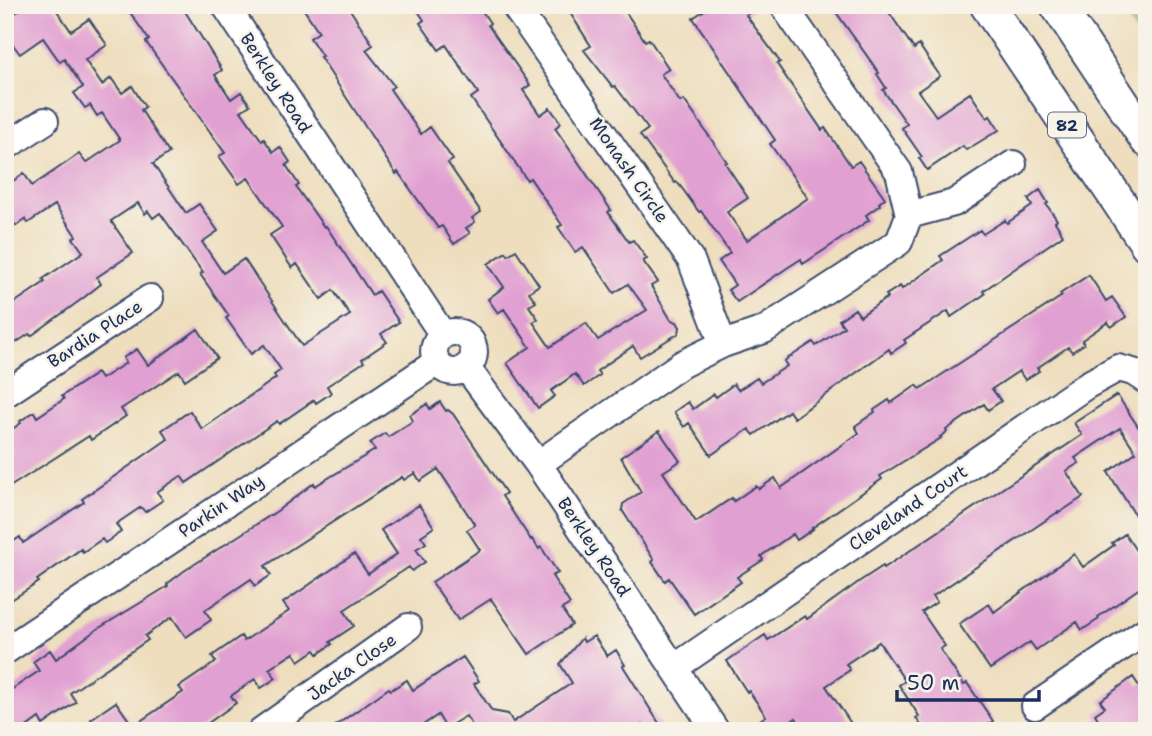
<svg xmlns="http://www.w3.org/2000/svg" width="1152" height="736" font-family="'Shantell Sans',sans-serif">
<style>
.green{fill:#97df98;stroke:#59877b;stroke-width:2}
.building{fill:#e1a0d2}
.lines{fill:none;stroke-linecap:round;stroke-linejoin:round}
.minor-casing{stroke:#3b496c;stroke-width:30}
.major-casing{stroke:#3b496c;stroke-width:37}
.minor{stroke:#fff;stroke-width:26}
.major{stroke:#fff;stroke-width:33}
.labels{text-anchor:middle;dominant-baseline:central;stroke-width:5;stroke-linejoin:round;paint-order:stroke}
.shield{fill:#f7f3e8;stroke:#5d6a87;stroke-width:2}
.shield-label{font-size:16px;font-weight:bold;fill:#1b2f5e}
.street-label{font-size:18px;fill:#1b2f5e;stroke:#f7f3e8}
</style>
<rect width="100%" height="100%" fill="#f7f3e8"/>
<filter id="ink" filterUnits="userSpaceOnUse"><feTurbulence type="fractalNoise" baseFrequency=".0143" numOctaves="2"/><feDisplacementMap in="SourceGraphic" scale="14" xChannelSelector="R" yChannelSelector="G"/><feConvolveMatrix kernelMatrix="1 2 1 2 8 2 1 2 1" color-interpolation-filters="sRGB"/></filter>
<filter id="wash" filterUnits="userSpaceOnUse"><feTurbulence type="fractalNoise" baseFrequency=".00686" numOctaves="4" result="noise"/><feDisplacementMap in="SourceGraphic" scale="28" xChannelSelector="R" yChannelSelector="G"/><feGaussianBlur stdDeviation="1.57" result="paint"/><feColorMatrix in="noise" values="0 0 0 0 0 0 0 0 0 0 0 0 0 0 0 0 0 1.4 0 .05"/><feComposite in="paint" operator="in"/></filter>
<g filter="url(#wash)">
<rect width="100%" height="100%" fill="#eedebe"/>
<path class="green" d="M 1119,5 L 1147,5 L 1147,46 Z"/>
<g id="blocks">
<path class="building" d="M 27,5 L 53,5 L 71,31 L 89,19 L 107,45 L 85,60 L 102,85 L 111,78 L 122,93 L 132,86 L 145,107 L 141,110 L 169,153 L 153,164 L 186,213 L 199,204 L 218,231 L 202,242 L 223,273 L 244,259 L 302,346 L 350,315 L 333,290 L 321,299 L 297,264 L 292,268 L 270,235 L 282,227 L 248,178 L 239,184 L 219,156 L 225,153 L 146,42 L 149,40 L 125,5 L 181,5 L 222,70 L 215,75 L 231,99 L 241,92 L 250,105 L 241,111 L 262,141 L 264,139 L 273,152 L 280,147 L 290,162 L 286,165 L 299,185 L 296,187 L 324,227 L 326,226 L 372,295 L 378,291 L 399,322 L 381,334 L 387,342 L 362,359 L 364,362 L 327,386 L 331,393 L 316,403 L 314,400 L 279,424 L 277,421 L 186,483 L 181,476 L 157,492 L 163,500 L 145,512 L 141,507 L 116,524 L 121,532 L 105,543 L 102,539 L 83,552 L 81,549 L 37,580 L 39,582 L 5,604 L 5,547 L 20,537 L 23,543 L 84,502 L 82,499 L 168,439 L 162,430 L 190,411 L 202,429 L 276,378 L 274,375 L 281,370 L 264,345 L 251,354 L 226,318 L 229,316 L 200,274 L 203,273 L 160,213 L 153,218 L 148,211 L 145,214 L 138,203 L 111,221 L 133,253 L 97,277 L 101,284 L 82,299 L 31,336 L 29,334 L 5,350 L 5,309 L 45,282 L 43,279 L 83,252 L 73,238 L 76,236 L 55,205 L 28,223 L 25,219 L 16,226 L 5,210 L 5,187 L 24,173 L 32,186 L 79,154 L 86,163 L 120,140 L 102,113 L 97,116 L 90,105 L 85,108 L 74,93 L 83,87 L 64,59 L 60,62 L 43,38 L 20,54 L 5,34 L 5,20 Z
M 301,5 L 347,5 L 373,45 L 366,50 L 394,86 L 390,89 L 421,134 L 430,127 L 453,160 L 448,163 L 481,212 L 472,218 L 475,222 L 466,228 L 470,233 L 454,244 L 442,226 L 438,228 L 398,172 L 396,174 L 320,57 L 322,56 L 310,38 L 319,32 Z
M 414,5 L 469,5 L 474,12 L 480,8 L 490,23 L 488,25 L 530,85 L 523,90 L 540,115 L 550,108 L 561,123 L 555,128 L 611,210 L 608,212 L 629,242 L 633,240 L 647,259 L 643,261 L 658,282 L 651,286 L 671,320 L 677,322 L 680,327 L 679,333 L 640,357 L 633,346 L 597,371 L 600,375 L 584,386 L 575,374 L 551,391 L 555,396 L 538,408 L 507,363 L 530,347 L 504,309 L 498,313 L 488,299 L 504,287 L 488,264 L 506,252 L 508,255 L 516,250 L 539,285 L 529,292 L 536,302 L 529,306 L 538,319 L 533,322 L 550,347 L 586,323 L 598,340 L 647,310 L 628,284 L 614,293 L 583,247 L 575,252 L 558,227 L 562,225 L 530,178 L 527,180 L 471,98 L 478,93 L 446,45 L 439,50 L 420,23 L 424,20 Z
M 565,5 L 621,5 L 645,41 L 649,39 L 669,69 L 661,74 L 680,102 L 684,100 L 727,162 L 725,163 L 748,198 L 727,212 L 747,240 L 808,198 L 770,144 L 775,140 L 693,18 L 712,5 L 760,5 L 746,15 L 780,62 L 777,64 L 822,130 L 825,128 L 851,166 L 859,161 L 885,198 L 879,203 L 880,205 L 866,215 L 869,220 L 856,229 L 803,264 L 801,259 L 787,268 L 737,302 L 728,290 L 735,285 L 719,261 L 730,253 L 701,211 L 699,212 L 684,191 L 677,182 L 675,183 L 640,135 L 648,129 L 615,86 L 613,87 L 584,50 L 591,46 Z
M 831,5 L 884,5 L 914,49 L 919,45 L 940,76 L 918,91 L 936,116 L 970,93 L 987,118 L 990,116 L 999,130 L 966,150 L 963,146 L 927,170 L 919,158 L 922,157 L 902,128 L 907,124 L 883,90 L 886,88 L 877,74 L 879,73 Z
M 1040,190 L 1048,203 L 1046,204 L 1057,220 L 1055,222 L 1063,235 L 983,291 L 985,294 L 951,317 L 948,311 L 904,340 L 906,343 L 891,353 L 889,349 L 794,418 L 789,411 L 754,435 L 749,429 L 711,455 L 689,423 L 684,427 L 674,412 L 688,402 L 693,409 L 714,394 L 716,397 L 734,384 L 738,390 L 757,378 L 761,383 L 787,366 L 784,361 L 813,342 L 816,346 L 844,327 L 839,320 L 855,309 L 860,316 L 888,297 L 886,295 L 900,286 L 902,289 L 943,260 L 940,256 L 980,230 L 983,234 L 1005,220 L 1007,223 L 1032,206 L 1028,199 Z
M 1089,275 L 1106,301 L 1112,297 L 1126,317 L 1111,327 L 1108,322 L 1082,340 L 1084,344 L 1072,352 L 1068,347 L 1037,368 L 1039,371 L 1025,380 L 1019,371 L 992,389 L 1001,401 L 988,410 L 984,404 L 946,430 L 947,432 L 940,437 L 941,438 L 880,476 L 882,479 L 812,528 L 813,529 L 797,540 L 793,534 L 761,556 L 763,560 L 737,577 L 741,582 L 694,614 L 669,578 L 665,581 L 652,562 L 654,560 L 622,510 L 623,504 L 641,492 L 621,457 L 659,431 L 680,461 L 663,472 L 696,522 L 732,498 L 734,501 L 756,486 L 759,489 L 775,478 L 781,488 L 859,433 L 855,426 L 875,412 L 874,410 L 889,400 L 891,403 L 917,385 L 920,389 L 1062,296 L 1060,294 Z
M 198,329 L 217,358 L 185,380 L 179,371 L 121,409 L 126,416 L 91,440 L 89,436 L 5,490 L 5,434 L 21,423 L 20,421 L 34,412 L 37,417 L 64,399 L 62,396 L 97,373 L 101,379 L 126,363 L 123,358 L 137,349 L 148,365 Z
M 1117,395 L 1147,440 L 1147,534 L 1108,472 L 1136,452 L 1120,428 L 1075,458 L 1079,463 L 1066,471 L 1083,497 L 1059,513 L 1058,512 L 933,596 L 937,602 L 922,612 L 945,646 L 940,649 L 964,685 L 967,683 L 993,721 L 978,731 L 925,731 L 916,718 L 919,716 L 899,685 L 905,681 L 879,642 L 846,664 L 850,670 L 826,686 L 856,731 L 805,731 L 796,718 L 777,731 L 768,731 L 760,720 L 766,716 L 749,691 L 747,692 L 727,661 L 765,635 L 768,640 L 805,616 L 807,619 L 860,581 L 883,566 L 884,568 L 1082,435 L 1074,423 Z
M 440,402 L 446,411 L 448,410 L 453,414 L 506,493 L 502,496 L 531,540 L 532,539 L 539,549 L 541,547 L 558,573 L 552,576 L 570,604 L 562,609 L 572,625 L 529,654 L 491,599 L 458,620 L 432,582 L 480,550 L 467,530 L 475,525 L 438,469 L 420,481 L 415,473 L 404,480 L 402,477 L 265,566 L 271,575 L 255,586 L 251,579 L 205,610 L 211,620 L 186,637 L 172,617 L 145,636 L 148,640 L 70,693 L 76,702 L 43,725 L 39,718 L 21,731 L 5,731 L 5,694 L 39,671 L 33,662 L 50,650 L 56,659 L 96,630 L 168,586 L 167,584 L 184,571 L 277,511 L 314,483 L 315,486 L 375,450 L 370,443 L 385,433 L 388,437 L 413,421 L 410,415 L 427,404 L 430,409 Z
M 419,505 L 434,527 L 421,536 L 426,543 L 416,549 L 425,562 L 412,571 L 409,567 L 344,610 L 354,626 L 330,642 L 332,644 L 318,654 L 315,650 L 299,661 L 294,653 L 269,669 L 276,678 L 261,688 L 255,679 L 231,696 L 236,703 L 197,731 L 99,731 L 91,719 L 116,702 L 133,726 L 183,692 L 179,687 L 216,662 L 212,656 L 241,636 L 244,641 L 289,611 L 283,603 L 354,554 L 368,574 L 397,554 L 381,530 Z
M 1125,534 L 1147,567 L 1147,583 L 1098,617 L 1099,619 L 1082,630 L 1077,622 L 1036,650 L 1030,642 L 990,669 L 959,624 L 989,604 L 994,612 L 1074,554 L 1083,567 L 1114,545 L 1112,543 Z
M 594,636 L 607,656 L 616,650 L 625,665 L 623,666 L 664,731 L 646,731 L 642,725 L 633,731 L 476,731 L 466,716 L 446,728 L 438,715 L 414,731 L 328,731 L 389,688 L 391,690 L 407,680 L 413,690 L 463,657 L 479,681 L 474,684 L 492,711 L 508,714 L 513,722 L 572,683 L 560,664 L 582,638 L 584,642 Z
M 1133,677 L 1139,686 L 1147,680 L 1147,724 L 1136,731 L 1082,731 L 1098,719 L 1095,714 L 1105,707 L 1100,701 Z"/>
</g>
</g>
<g filter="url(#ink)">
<use href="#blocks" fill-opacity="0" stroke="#3b496c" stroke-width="2"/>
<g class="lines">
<g class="minor-casing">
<path id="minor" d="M 225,5 L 443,335
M 514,5 L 691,260 L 723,344
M 5,147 L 45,121
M 909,215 L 954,203 L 1013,164
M434 352a20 20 0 1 1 40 0a20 20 0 1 1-40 0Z
M 466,367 L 538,464 L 716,731
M 5,394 L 150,298
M 538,464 L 682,364 L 723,344 L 764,330 L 899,242 L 909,215 L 899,172 L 783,5
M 5,651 L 437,362
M 674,668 L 1087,385 L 1118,368 L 1133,372 L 1147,381
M 1035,706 L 1147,630
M 261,731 L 408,627"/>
</g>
<g class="major-casing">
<path id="major" d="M 987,5 L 1147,244
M 1057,5 L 1147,140"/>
</g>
<use href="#minor" class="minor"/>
<use href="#major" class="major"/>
</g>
</g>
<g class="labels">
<rect class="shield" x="1048" y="112.5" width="38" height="25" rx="5"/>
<g class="shield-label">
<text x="1067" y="125">82</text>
</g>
<g class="street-label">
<text transform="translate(276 83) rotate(57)">Berkley Road</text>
<text transform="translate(629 170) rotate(55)">Monash Circle</text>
<text transform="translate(95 334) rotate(-33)">Bardia Place</text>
<text transform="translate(221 506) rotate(-34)">Parkin Way</text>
<text transform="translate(908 508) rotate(-34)">Cleveland Court</text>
<text transform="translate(594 547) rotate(56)">Berkley Road</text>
<text transform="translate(352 667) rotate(-35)">Jacka Close</text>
</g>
</g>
<rect width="1152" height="736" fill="none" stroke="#f7f3e8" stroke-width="28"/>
<path d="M897 690v10h142v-10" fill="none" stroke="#1b2f5e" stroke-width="3.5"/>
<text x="907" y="690" font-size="21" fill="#1b2f5e" stroke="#f7f3e8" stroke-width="5" paint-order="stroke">50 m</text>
</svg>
